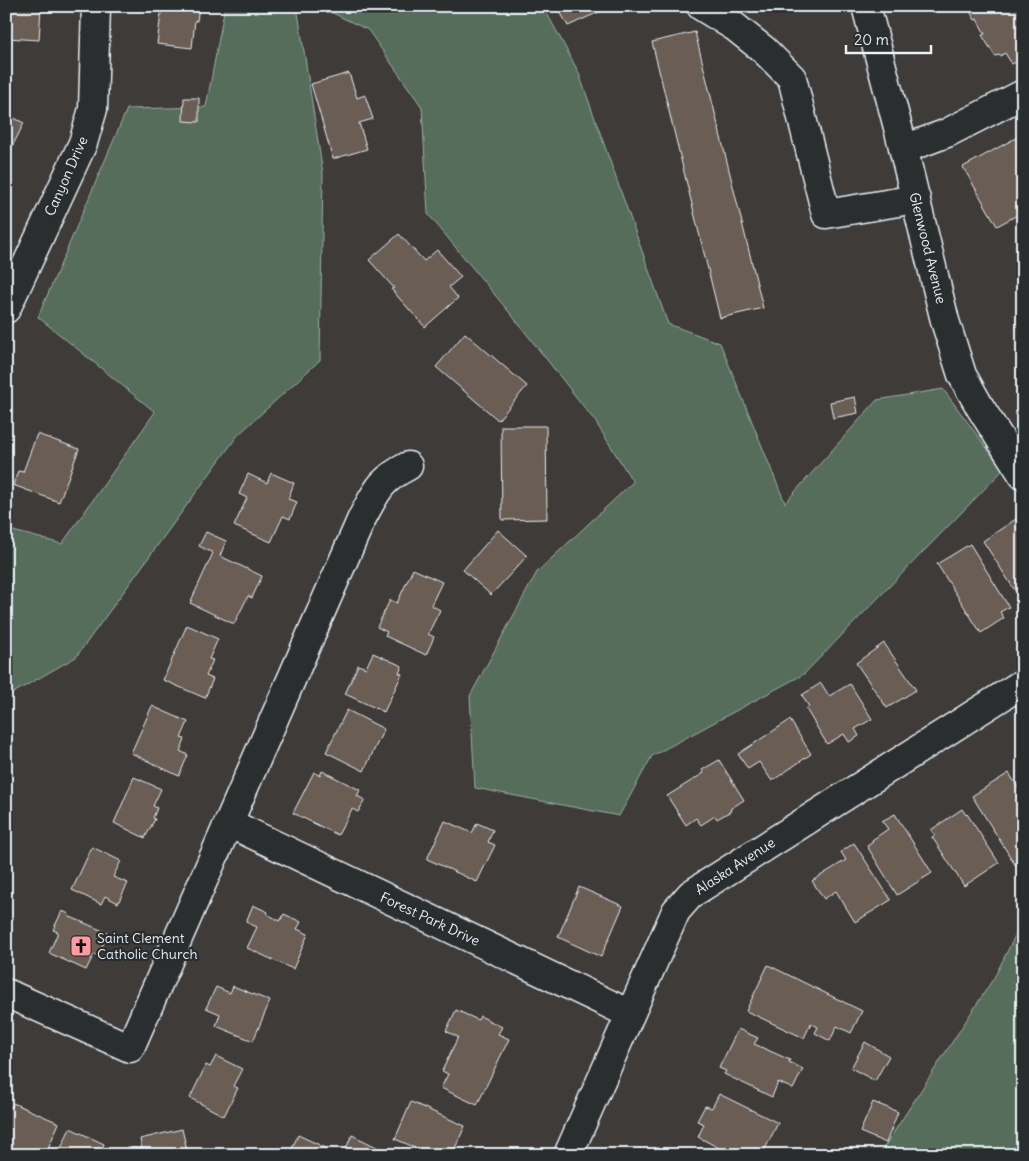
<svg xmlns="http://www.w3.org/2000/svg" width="1029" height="1161" font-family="Delius,sans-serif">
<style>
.green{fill:#546d5a;stroke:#9eafa9}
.building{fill:#6b5d52;stroke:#e8f1f8}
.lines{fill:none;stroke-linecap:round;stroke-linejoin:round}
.minor-casing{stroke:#e8f1f8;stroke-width:31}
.minor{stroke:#2a2d2e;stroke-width:28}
.labels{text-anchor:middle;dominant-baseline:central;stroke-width:4.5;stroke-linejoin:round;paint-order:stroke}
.street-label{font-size:14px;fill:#e8f1f8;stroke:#2a2d2e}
.poi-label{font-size:14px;fill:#e8f1f8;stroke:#2a2d2e;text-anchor:start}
</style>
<rect width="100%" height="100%" fill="#3e3b39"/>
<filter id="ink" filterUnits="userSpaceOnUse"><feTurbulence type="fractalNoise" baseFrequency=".02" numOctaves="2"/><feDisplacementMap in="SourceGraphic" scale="10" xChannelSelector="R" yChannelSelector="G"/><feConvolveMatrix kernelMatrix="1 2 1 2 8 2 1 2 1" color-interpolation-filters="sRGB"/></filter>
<g filter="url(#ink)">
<path class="green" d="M 225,6 L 297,6 L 323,174 L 320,360 L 238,435 L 76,657 L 6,697 L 6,529 L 62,544 L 155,412 L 38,317 L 127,109 L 206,107 Z
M 318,6 L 543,6 L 578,71 L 668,324 L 720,343 L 785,503 L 877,400 L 943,389 L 1003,470 L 804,674 L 652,756 L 619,816 L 475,788 L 470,696 L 537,572 L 633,482 L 595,421 L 514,318 L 428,214 L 422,107 L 368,30 Z
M 1023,920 L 1023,1155 L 879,1155 L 995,976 Z"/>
<path class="building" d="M 6,6 L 41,7 L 39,40 L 6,38 Z
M 162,6 L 199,6 L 197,21 L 195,20 L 192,48 L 157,44 Z
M 557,6 L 612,6 L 568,26 Z
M 967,6 L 1016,6 L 1023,18 L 1023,58 L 1012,64 L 1005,53 L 1000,56 L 999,55 L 995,56 L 982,35 L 985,34 L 977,19 L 975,20 Z
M 695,32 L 763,308 L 720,318 L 652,42 Z
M 349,73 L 357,98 L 365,95 L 373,119 L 359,123 L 367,149 L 333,159 L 311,84 Z
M 184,98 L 199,98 L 199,122 L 183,121 Z
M 6,114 L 24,123 L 6,159 Z
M 1023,134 L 1023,212 L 997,226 L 963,167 Z
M 399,234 L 424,261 L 437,250 L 461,277 L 449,287 L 458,298 L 425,327 L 391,289 L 394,288 L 369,260 Z
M 465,333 L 527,386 L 498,420 L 436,367 Z
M 855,397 L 858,413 L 833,418 L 830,402 Z
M 501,426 L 546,426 L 547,519 L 502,520 Z
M 37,434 L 79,449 L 59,502 L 13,485 L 18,471 L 23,472 Z
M 271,473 L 294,483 L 288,499 L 297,502 L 290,519 L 283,516 L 271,542 L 234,526 L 247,498 L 239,494 L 248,474 L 267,483 Z
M 1016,519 L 1023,530 L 1023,603 L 983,541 Z
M 498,530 L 527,556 L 491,595 L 463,570 Z
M 206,532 L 226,541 L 220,556 L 262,576 L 252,598 L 248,596 L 234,624 L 190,603 L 213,553 L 199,546 Z
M 970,544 L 1009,607 L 1000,612 L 1004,618 L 981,633 L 937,564 Z
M 413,569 L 442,582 L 431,605 L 440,610 L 428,634 L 434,637 L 426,655 L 385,636 L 387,632 L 377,627 L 390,600 L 397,603 Z
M 187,625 L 218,639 L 209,659 L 213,660 L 206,676 L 213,679 L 205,698 L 163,680 Z
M 884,643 L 916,690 L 887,708 L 856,663 Z
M 373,653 L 402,666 L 399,673 L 402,674 L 384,712 L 345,694 L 358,665 L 366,668 Z
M 821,683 L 829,696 L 850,684 L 872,719 L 855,729 L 859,736 L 849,742 L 844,734 L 827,744 L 806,709 L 809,707 L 802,695 Z
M 152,706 L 188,722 L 181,738 L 185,739 L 180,751 L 188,755 L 179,776 L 131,753 Z
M 347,710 L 384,729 L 364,771 L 326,752 Z
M 790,720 L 811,754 L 772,781 L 759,762 L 748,769 L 738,754 Z
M 719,760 L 744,800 L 730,809 L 731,811 L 717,819 L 715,816 L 701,825 L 696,818 L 686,825 L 667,796 L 704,773 L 702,770 Z
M 322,771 L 360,790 L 357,796 L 365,800 L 358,812 L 352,809 L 338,835 L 293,813 L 314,772 L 320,776 Z
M 1009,773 L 1023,796 L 1023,865 L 1021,863 L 1016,866 L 972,796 Z
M 134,777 L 161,789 L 153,806 L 157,808 L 153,818 L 155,819 L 145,838 L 114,823 Z
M 962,809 L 966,815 L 967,814 L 999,863 L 964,886 L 932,837 L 935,835 L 931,830 Z
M 895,814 L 932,873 L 897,895 L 867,846 L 873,842 L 872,840 L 888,829 L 882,821 Z
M 445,821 L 472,833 L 477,823 L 493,830 L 488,842 L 495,845 L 477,882 L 427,859 Z
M 854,843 L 891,900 L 855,922 L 836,891 L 824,899 L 812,881 L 846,860 L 841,852 Z
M 92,847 L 121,861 L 113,877 L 128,883 L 118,903 L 105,896 L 101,904 L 72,890 Z
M 579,887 L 623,906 L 601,957 L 558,937 Z
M 253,905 L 268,912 L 267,914 L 280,921 L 284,914 L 301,922 L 297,929 L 308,934 L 293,969 L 247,948 L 257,927 L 246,922 Z
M 62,911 L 69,914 L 68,916 L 108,933 L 98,956 L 94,954 L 86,970 L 49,953 L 58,932 L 53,930 Z
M 768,965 L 862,1011 L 851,1033 L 837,1026 L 830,1041 L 815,1033 L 818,1027 L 811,1023 L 804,1038 L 746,1011 Z
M 233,986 L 270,1001 L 253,1041 L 216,1026 L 220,1014 L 206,1008 L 216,987 L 230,993 Z
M 456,1010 L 478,1020 L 480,1016 L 502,1027 L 498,1034 L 509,1039 L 477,1105 L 441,1088 L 448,1074 L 442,1071 L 458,1037 L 446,1031 Z
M 738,1029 L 758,1038 L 754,1044 L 790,1060 L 789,1062 L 803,1069 L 793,1089 L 778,1082 L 772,1097 L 724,1074 L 726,1071 L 719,1068 Z
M 865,1042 L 889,1056 L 875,1081 L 851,1068 Z
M 216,1056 L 242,1069 L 233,1086 L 238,1088 L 224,1116 L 190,1098 L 206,1065 L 210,1067 Z
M 719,1094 L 778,1123 L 762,1155 L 733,1155 L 698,1137 L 704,1124 L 697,1121 L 705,1106 L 712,1108 Z
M 411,1102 L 465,1126 L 452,1155 L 433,1155 L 395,1139 Z
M 873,1102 L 898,1112 L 886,1143 L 860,1132 Z
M 13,1103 L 59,1123 L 45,1155 L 32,1155 L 20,1150 L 18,1155 L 6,1155 L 6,1104 L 12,1107 Z
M 70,1128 L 104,1144 L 103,1147 L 120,1155 L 58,1155 Z
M 182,1129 L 188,1155 L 143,1155 L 140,1139 Z
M 298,1135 L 326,1148 L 323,1155 L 289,1155 Z
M 352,1135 L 393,1155 L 343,1155 Z"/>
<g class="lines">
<g class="minor-casing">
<path id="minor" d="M 701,6 L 735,27 L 764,50 L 792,78 L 826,214 L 916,199
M 866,6 L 901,139 L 945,321 L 962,375 L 980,407 L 1023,475
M 904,149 L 947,133 L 1023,94
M 6,309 L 83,143 L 93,109 L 96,6
M 229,823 L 630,1014
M 6,993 L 130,1048 L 362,518 C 377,491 379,481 408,466
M 568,1155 L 676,911 L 691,894 L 1023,683"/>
</g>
<use href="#minor" class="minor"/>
</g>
</g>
<defs>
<g id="church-square" transform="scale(1.125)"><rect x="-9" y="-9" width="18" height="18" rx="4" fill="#ff9aa2" stroke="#2a2d2e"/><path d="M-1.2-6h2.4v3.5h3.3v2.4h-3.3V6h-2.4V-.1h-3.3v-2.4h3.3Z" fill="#111"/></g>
</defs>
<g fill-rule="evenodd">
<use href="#church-square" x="81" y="946"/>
</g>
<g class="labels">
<g class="street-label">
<text transform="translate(66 176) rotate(-66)">Canyon Drive</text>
<text transform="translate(928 248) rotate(76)">Glenwood Avenue</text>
<text transform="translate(735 866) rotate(-33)">Alaska Avenue</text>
<text transform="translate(430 919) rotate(25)">Forest Park Drive</text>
</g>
<g class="poi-label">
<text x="97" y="938">Saint Clement<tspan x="97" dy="16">Catholic Church</tspan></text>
</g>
</g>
<rect width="1029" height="1161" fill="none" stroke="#2a2d2e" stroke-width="25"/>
<rect x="12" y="12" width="1004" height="1136" fill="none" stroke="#e8f1f8" stroke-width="2" filter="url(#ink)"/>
<path d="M846 45v8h85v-8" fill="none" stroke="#e8f1f8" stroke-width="2.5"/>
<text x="854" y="45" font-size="15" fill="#e8f1f8" stroke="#2a2d2e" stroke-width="4" paint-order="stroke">20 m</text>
</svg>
